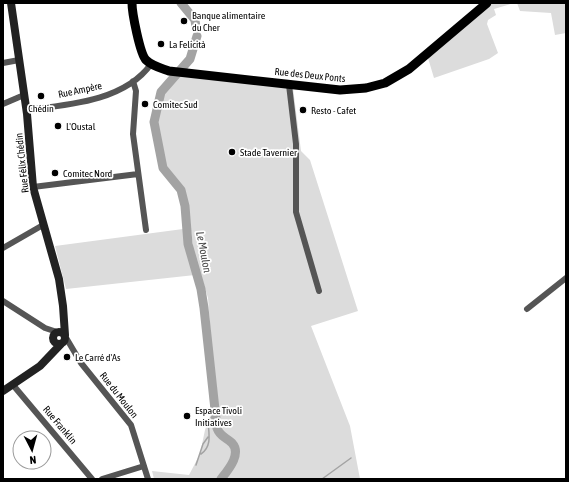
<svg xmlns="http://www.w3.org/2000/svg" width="569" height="482" font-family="'Asap Condensed',sans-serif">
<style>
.green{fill:#dcdcdc}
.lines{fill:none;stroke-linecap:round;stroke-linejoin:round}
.stream{stroke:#a3a3a3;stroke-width:1.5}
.river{stroke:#a3a3a3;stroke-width:9}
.street{stroke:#555;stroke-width:6}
.secondary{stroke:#222;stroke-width:8}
.primary{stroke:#000;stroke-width:9}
.poi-dot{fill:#000;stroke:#fff;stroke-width:1.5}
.labels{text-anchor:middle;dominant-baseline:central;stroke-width:3.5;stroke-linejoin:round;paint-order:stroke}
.poi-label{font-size:10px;fill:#000;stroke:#fff;text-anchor:start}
.street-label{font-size:10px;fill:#000;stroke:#fff}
.water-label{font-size:11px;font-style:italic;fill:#444;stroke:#fff}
</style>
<rect width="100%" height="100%" fill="#fff"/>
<path class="green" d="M 493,3 L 514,3 L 494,9 L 496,15 L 488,20 L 487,24 L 498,53 L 489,59 L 434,78 L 428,58 Z
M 517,3 L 566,3 L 566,33 L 555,35 L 551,13 L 520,11 Z
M 177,74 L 292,80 L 301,151 L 310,160 L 358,311 L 311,326 L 350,426 L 360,479 L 154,479 L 152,471 L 189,475 L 200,454 L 205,430 L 211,413 L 209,391 L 211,339 L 208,298 L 193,249 L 188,202 L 175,182 L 163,168 L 154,122 L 161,93 Z
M 183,229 L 195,275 L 66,289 L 55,246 Z"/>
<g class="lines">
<path class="stream" d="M 201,454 C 212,447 209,434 208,421 L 215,414
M 196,465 L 203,444 L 208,437
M 322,479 L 351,458"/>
<path class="river" d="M 181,3 L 195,20 L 196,28
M 197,36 L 190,59 L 161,92 L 154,122 L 163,168 L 181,190 L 185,206 L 188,244 L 201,289 L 204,308 L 217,428 C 220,437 226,437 232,443 C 242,454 228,470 221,479"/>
<path class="street" d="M 3,63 L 19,60
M 133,81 L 136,91 L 133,134 L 146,230
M 289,85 L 296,144 L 296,212 L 319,291
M 3,104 L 24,95
M 26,110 C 68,105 125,101 151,64
M 33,187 L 138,174
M 3,248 L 43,225
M 3,301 L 45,328 L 57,332
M 527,309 L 566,278
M 65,336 L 81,363 L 131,425 L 148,479
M 13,385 L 92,479
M 102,479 L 144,466"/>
<path class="secondary" d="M 11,3 L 27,114 L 33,187 L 59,279 L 63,306 L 65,335
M53 338a6 6 0 1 1 12 0a6 6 0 1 1-12 0Z
M 3,391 L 40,366 L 61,344"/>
<path class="primary" d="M 132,3 C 132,13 140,54 146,60 C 152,66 161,68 169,71 L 340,90 L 366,88 L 385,83 L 409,69 L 487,3"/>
</g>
<g class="poi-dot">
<circle cx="184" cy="21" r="4"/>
<circle cx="161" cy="44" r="4"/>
<circle cx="41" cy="96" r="4"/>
<circle cx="145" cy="104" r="4"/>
<circle cx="303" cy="110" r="4"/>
<circle cx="58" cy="126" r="4"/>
<circle cx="232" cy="152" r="4"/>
<circle cx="55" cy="173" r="4"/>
<circle cx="67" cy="357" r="4"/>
<circle cx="187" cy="416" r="4"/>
</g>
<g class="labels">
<g class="poi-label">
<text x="192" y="15">Banque alimentaire<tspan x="192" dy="12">du Cher</tspan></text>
<text x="169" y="44">La Felicità</text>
<text x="153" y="104">Comitec Sud</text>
<text x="41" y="108" text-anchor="middle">Chédin</text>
<text x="311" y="110">Resto - Cafet</text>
<text x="66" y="126">L'Oustal</text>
<text x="240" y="152">Stade Tavernier</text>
<text x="63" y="173">Comitec Nord</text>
<text x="75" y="357">Le Carré d'As</text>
<text x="195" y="410">Espace Tivoli<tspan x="195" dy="12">Initiatives</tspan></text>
</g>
<g class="street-label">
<text transform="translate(310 75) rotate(6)">Rue des Deux Ponts</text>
<text transform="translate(80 90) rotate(-12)">Rue Ampère</text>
<text transform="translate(22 163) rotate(-96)">Rue Félix Chédin</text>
<text transform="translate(119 395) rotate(52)">Rue du Moulon</text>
<text transform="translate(60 425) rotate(50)">Rue Franklin</text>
</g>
<g class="water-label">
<text transform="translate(204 252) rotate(79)">Le Moulon</text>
</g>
</g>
<rect width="569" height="482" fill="none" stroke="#000000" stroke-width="8"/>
<g transform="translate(32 450) rotate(174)"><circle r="19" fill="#ffffff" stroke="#999999"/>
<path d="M0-3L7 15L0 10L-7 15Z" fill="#000000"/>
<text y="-6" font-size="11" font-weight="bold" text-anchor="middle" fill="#000000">N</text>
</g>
</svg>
